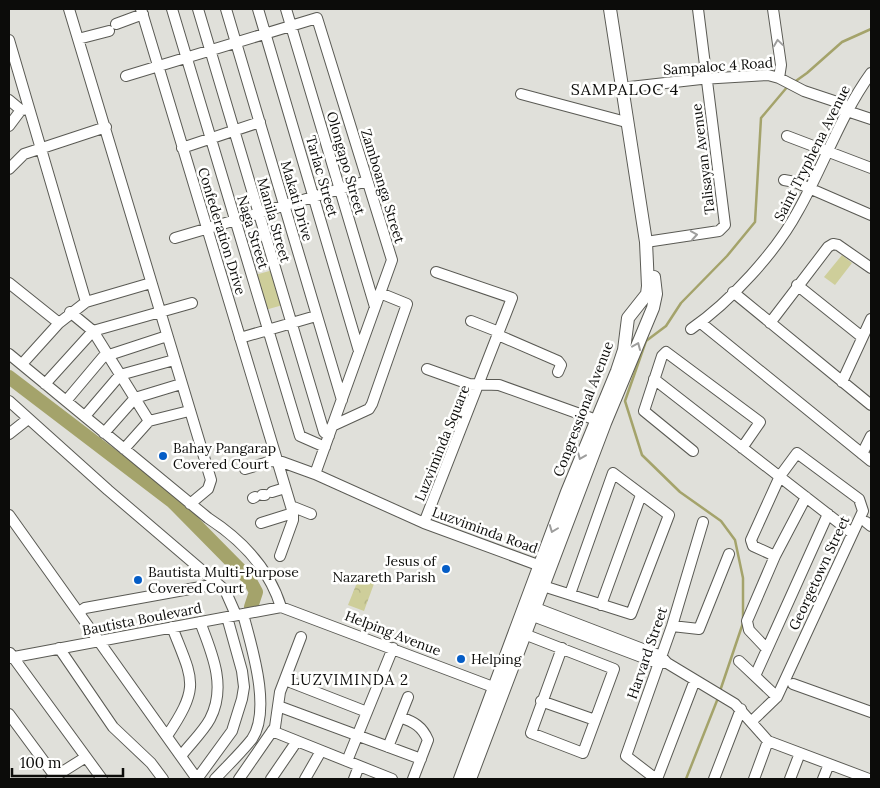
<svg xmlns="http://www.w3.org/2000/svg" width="880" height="788" font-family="Lora,serif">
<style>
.green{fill:#cece9a}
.park{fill:url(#park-crowns)}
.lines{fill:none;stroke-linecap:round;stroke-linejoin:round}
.stream{stroke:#a4a36b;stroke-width:2.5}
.river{stroke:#a4a36b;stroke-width:14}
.minor-casing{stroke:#5a5a54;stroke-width:12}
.major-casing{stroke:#5a5a54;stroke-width:14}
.minor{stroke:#fff;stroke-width:10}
.major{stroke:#fff;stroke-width:12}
.oneway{stroke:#9e9e9d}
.poi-dot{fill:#055dc6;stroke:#fffffe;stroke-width:2}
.labels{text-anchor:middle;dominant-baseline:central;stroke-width:5;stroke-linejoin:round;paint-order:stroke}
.street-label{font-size:14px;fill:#0c0c0a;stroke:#fffffe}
.poi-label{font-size:14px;fill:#0c0c0a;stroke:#fffffe;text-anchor:start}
.neighbourhood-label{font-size:15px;letter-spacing:1px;fill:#0c0c0a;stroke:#fffffe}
.quarter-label{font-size:16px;letter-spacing:1px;fill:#0c0c0a;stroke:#fffffe}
</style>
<defs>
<pattern id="park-crowns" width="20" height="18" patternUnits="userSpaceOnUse" patternTransform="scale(1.25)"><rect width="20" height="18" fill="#cece9a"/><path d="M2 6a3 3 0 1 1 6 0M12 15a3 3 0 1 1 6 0" fill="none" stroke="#b0b083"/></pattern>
</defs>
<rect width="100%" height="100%" fill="#e0e0da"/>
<path class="green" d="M 842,255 L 852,263 L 835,285 L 824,277 Z
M 273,270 L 283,305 L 265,310 L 255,275 Z"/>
<path class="park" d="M 360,575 L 375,581 L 364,611 L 348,605 Z"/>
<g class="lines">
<path class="stream" d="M 793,83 L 807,73 L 842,42 L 871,29
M 720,691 L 743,623 L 743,578 L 735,540 L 721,521 L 680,492 L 642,455 L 625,401 L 646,341 L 666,326 L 681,303 L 727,256 L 755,222 L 761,118 L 788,86
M 686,779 L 718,698"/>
<path class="river" d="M 9,377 L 173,502 L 249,579 L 256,592 L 251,607"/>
<g class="minor-casing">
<path id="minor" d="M 69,9 L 211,480 L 208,489 L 190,504
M 141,9 L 293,513 L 293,520 L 280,556
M 172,9 L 300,436 L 325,447
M 198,9 L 324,432 L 329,436
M 226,9 L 342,400
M 258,9 L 359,351
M 286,9 L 375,307
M 773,9 L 781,65 L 779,78
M 116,24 L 143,14
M 78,39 L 109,31
M 9,40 L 86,302 L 59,323 L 22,364
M 126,76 L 317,18 L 392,260 L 315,474
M 621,88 L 701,79 L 768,75 L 779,78 L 804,91 L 843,104 L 847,109
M 521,94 L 626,122
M 9,100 L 21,110
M 841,109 L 871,119
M 9,126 L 21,110 L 29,109
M 787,136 L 871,168
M 182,148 L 260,122
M 9,169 L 24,154 L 106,127
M 784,180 L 795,182 L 871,215
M 175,238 L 367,181
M 646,242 L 719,231 L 725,225 L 698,9
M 9,283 L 59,323
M 797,285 L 862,337
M 733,292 L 871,405
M 86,302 L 151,283
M 70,312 L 93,331 L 149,421
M 471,321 L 499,332
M 701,323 L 871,461
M 770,323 L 828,247 L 833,244 L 838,245 L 871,268
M 691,329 C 730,302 776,252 798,211 C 824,165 840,116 871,73
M 498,335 L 558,361 L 561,365 L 558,372
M 240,338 L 316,316
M 9,354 L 208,518 C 242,540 269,568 281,607
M 427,369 L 469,384 L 499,385 L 602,422
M 654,379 L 852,533
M 842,382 L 871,319
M 45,384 L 93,331 L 192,303
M 9,401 L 108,490 L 225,590 L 236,615
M 66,401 L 103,357 L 167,336
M 85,416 L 120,375 L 174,360
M 332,426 L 369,409 L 372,404 L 407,304 L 380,293
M 104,433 L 135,398 L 181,384
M 9,434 L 28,419
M 124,449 L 149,421 L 189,411
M 693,451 L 644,411 L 662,356 L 666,352 L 760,422 L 742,448
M 862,454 L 871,436
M 245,469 L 272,461 L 282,462 L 315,474 L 424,523 L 546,568
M 272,492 L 285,488
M 262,495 L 265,495
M 253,498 L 255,497
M 291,506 L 311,514
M 9,515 L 197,779
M 866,522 L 871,526
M 261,523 L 293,513
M 424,523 L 512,298 L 436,272
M 543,586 L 631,614 L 669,515 L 613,473 L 570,594
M 528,605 L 661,656 L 667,663 L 735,704 L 768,741 L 869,779
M 601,605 L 641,495
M 79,612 L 85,608 L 217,584
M 525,613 L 652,661 L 664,663
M 672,626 L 699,629 L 729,554
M 519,632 L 614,669 L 583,753 L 531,733 L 562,648
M 59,648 L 113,727 L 151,763 L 163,779
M 766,648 L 749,630 L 747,621 L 775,556 L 806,497
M 10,653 L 102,779
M 9,658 L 281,607 L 501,690
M 739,661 L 777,697
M 755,676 L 828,514
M 285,680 L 367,712
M 793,684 L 871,712
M 408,697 L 400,717 C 414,722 422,726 428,740 L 413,779
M 541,701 L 595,720
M 278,706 L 421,759
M 9,714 L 57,779
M 752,721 L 777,697 L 863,511 L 859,499 L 797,453 L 780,476 L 751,540 L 753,546 L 775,556
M 272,731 L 392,779
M 167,736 C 201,685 193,681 172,627
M 388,747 L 400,717
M 181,756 C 190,744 203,732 210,719 C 227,687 212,653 200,622
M 347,761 L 393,648
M 51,779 L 86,757
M 197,779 L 232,731 L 242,699 L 244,687 L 242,671 L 227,617
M 215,779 C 227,766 241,753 252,739 C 272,709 251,645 243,614
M 239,779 L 275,727 L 280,692 L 301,637
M 271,779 L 297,741
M 305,779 L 321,751
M 354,779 L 359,766
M 656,779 L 626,756 L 672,626 L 703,522
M 657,779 L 695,680
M 714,779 L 741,709
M 754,779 L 768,741
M 790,779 L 800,753
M 823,779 L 829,764"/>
</g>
<g class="major-casing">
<path id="major" d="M 460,779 L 567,492 L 617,371 L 624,350 L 628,318 L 647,294 L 648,286 L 646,242 L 610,9
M 470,779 L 605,423 L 653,308 L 656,294 L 654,277"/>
</g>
<use href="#minor" class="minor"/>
<use href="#major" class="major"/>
</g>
<defs><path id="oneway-chevron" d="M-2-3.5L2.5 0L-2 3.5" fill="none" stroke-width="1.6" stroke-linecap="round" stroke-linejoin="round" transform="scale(1.25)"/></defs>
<g class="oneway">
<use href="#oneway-chevron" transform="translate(778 43) rotate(-98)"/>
<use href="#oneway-chevron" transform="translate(694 235) rotate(-9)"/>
<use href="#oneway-chevron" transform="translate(637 346) rotate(-67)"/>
<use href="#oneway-chevron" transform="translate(581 456) rotate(112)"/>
<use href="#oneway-chevron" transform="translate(553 529) rotate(111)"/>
</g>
<g class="poi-dot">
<circle cx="163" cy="456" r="5"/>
<circle cx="446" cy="569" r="5"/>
<circle cx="138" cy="580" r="5"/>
<circle cx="461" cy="659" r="5"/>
</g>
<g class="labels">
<g class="street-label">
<text transform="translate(718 66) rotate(-4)">Sampaloc 4 Road</text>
<text transform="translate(812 153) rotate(-63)">Saint Tryphena Avenue</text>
<text transform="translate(703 159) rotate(-97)">Talisayan Avenue</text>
<text transform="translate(346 163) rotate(74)">Olongapo Street</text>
<text transform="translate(322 176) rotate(74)">Tarlac Street</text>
<text transform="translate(383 186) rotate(73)">Zamboanga Street</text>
<text transform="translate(297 201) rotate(74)">Makati Drive</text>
<text transform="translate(274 220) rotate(74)">Manila Street</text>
<text transform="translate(222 231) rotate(73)">Confederation Drive</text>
<text transform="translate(253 232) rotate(73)">Naga Street</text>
<text transform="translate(583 409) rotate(-69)">Congressional Avenue</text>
<text transform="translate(442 443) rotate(-68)">Luzviminda Square</text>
<text transform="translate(485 530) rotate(20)">Luzviminda Road</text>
<text transform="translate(819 573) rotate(-65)">Georgetown Street</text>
<text transform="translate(142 619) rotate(-11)">Bautista Boulevard</text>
<text transform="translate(393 633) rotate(21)">Helping Avenue</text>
<text transform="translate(647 653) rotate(-71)">Harvard Street</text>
</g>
<g class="poi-label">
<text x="173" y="448">Bahay Pangarap<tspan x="173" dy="16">Covered Court</tspan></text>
<text x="436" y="561" text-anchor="end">Jesus of<tspan x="436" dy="16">Nazareth Parish</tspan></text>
<text x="148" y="572">Bautista Multi-Purpose<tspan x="148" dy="16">Covered Court</tspan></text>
<text x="471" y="659">Helping</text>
</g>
<g class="neighbourhood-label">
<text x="350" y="679">LUZVIMINDA 2</text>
</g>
<g class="quarter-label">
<text x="625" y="89">SAMPALOC 4</text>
</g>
</g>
<rect width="880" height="788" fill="none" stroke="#0c0c0a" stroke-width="20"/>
<path d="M12 768v8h111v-8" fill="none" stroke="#0c0c0a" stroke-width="2.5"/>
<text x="20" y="768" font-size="15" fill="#0c0c0a" stroke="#fffffe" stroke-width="4" paint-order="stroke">100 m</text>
</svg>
